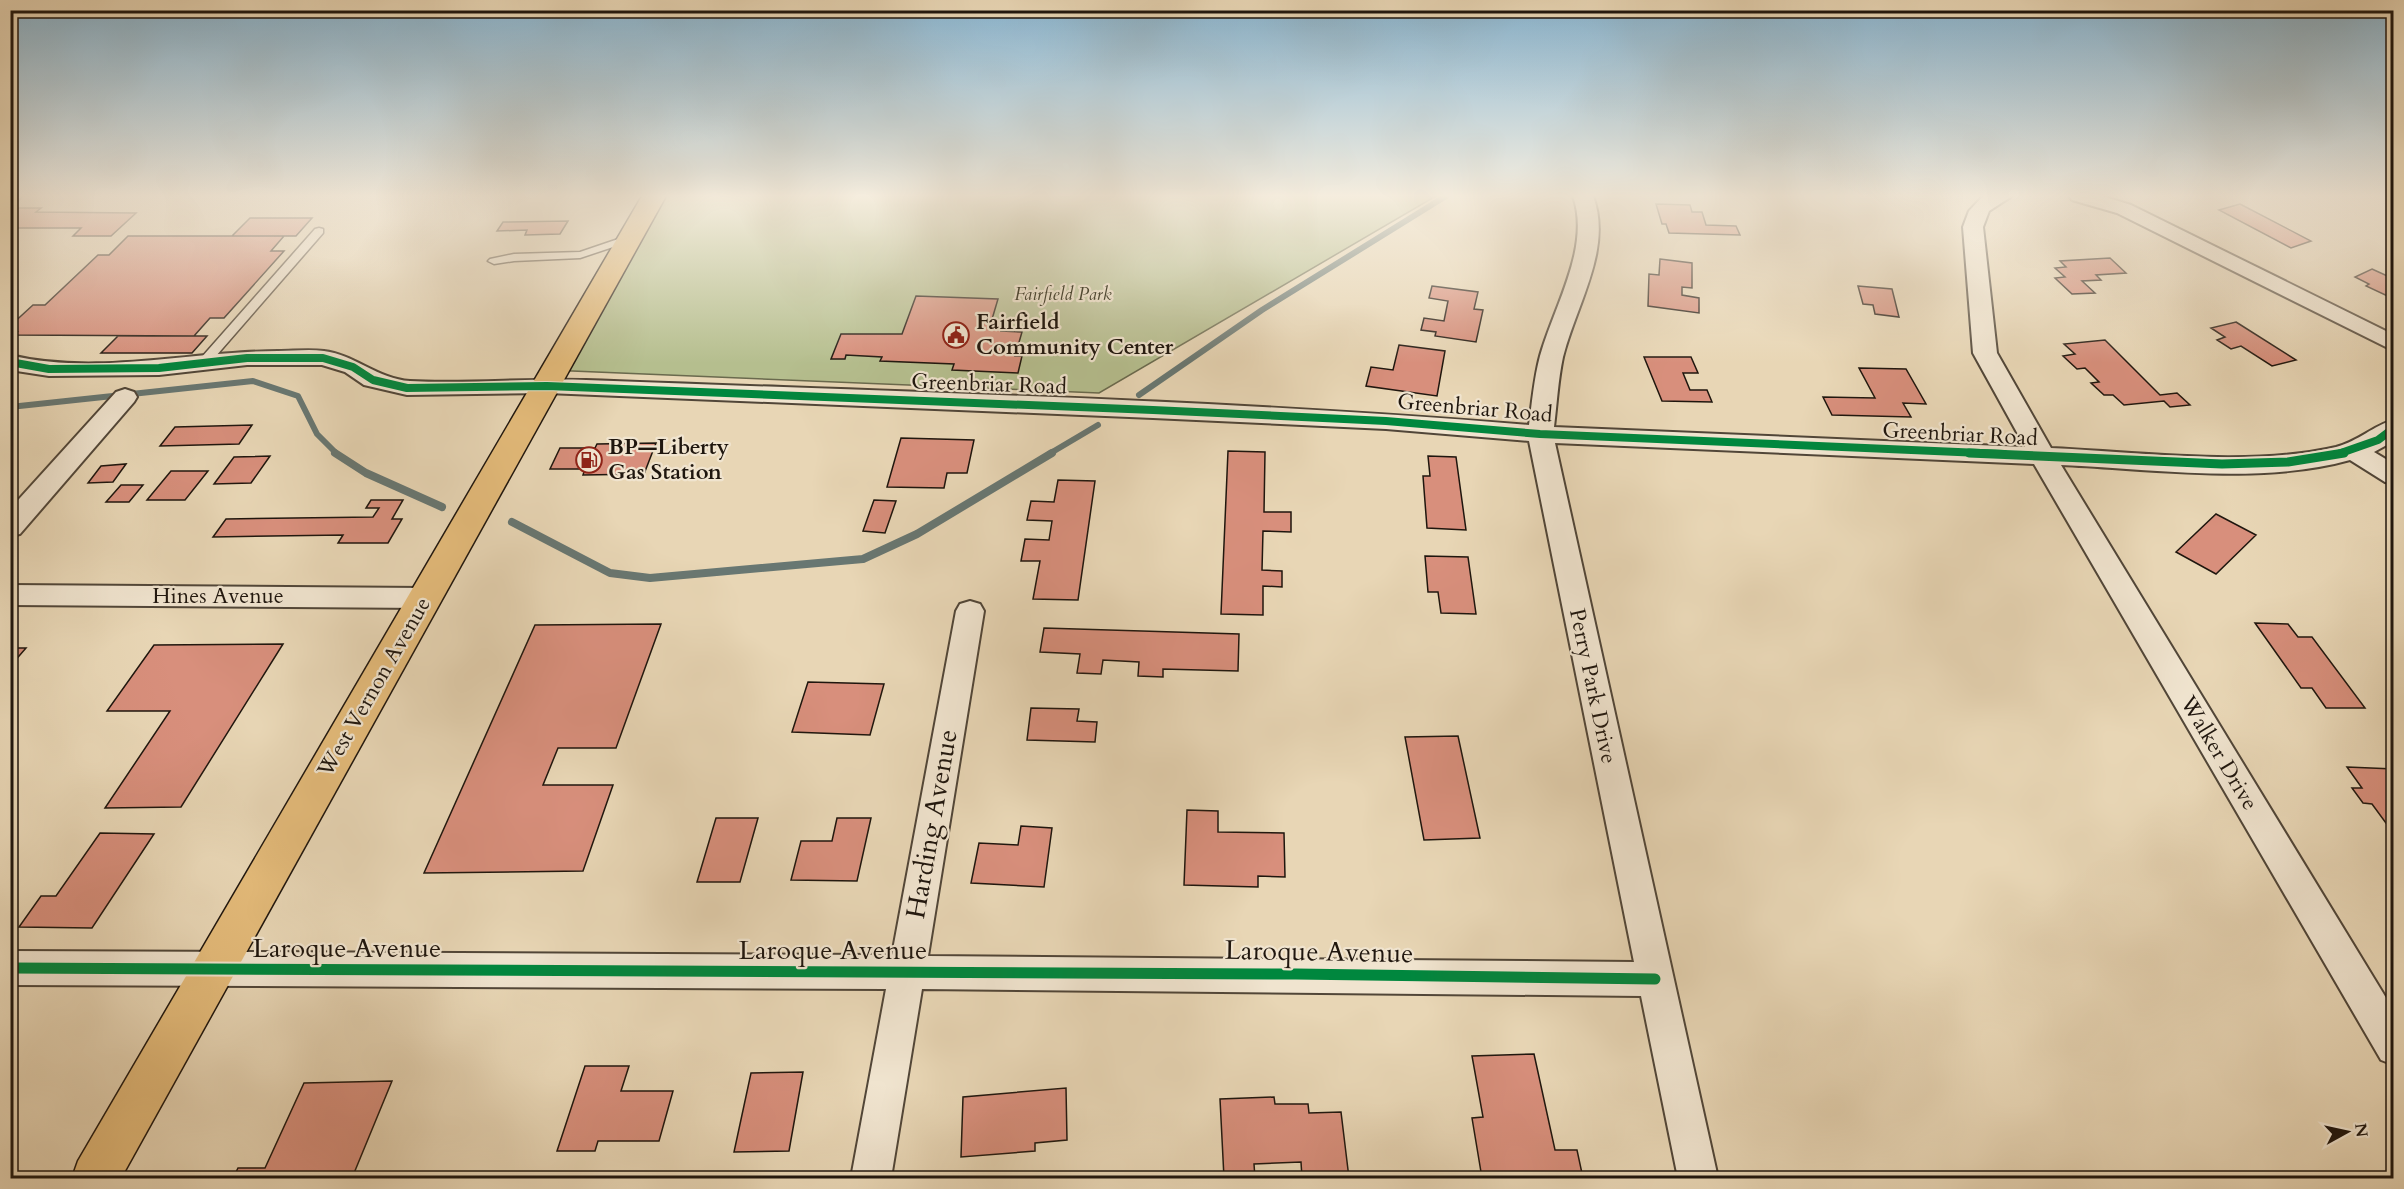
<svg xmlns="http://www.w3.org/2000/svg" width="2404" height="1189" font-family="Cardo,serif">
<style>
.green{fill:#b5be8e;stroke:#6a6a4e;stroke-width:1.5}
.lines{fill:none;stroke-linecap:round;stroke-linejoin:round}
.stream-far1{stroke:#687772;stroke-width:6}
.stream{stroke:#687772;stroke-width:8}
.building{fill:#d88f7c;stroke:#1f160e;stroke-width:1.5}
.lane-casing{stroke:#514638;stroke-width:3}
.street-casing{stroke:#514638;stroke-width:4}
.primary-casing{stroke:#1f160e;stroke-width:3}
.lane{fill:#f0e4cf;fill-rule:evenodd}
.street{fill:#f0e4cf;fill-rule:evenodd}
.primary{fill:#e4bb7a;fill-rule:evenodd}
.cycleway-far2-casing{stroke:#f0e4cf;stroke-width:10}
.cycleway-far1-casing{stroke:#f0e4cf;stroke-width:13}
.cycleway-casing{stroke:#f0e4cf;stroke-width:15}
.cycleway-far2{stroke:#00873e;stroke-width:8}
.cycleway-far1{stroke:#00873e;stroke-width:9}
.cycleway{stroke:#00873e;stroke-width:11}
.labels{text-anchor:middle;dominant-baseline:central;stroke-width:4.5;stroke-linejoin:round;paint-order:stroke}
.far-park-label{font-size:18px;font-style:italic;fill:#4c4834;stroke:#f0e4cf}
.poi-label{font-size:22px;font-weight:bold;fill:#1f160e;stroke:#f0e4cf;text-anchor:start}
.street-label{font-size:22px;fill:#1f160e;stroke:#f0e4cf}
.near-street-label{font-size:27px;fill:#1f160e;stroke:#f0e4cf}
</style>
<rect width="100%" height="100%" fill="#e8d6b5"/>
<filter id="stains"><feTurbulence type="fractalNoise" baseFrequency=".00333" numOctaves="4"/><feColorMatrix values="0 0 0 0 .2 0 0 0 0 .09 0 0 0 0 .02 0 0 0 .5 -.17"/></filter>
<radialGradient id="worn" r=".72"><stop offset=".6" stop-color="#630" stop-opacity="0"/><stop offset="1" stop-color="#630" stop-opacity=".3"/></radialGradient>
<path class="green" d="M 652,196 L 1436,196 L 1099,393 L 549,370 Z"/>
<g class="lines">
<path class="stream-far1" d="M 1139,395 L 1262,310 L 1446,196
M 10,407 L 253,381 L 298,396 L 317,434 L 337,454
M 1049,454 L 1098,425"/>
<path class="stream" d="M 335,453 L 366,473 L 442,507
M 512,522 L 610,573 L 650,578 L 863,559 L 917,534 L 1052,453"/>
</g>
<path class="building" d="M 1656,204 L 1690,205 L 1692,212 L 1702,212 L 1706,225 L 1736,226 L 1740,235 L 1669,233 L 1666,224 L 1662,224 Z
M 2240,204 L 2311,241 L 2291,248 L 2219,210 Z
M 19,208 L 41,208 L 36,212 L 136,213 L 111,236 L 73,236 L 81,228 L 10,228 L 10,215 Z
M 250,218 L 312,218 L 296,236 L 232,236 Z
M 568,221 L 560,234 L 525,235 L 527,230 L 497,231 L 503,222 Z
M 128,236 L 284,236 L 271,251 L 284,251 L 224,318 L 210,318 L 194,336 L 13,335 L 17,332 L 10,332 L 10,326 L 33,305 L 45,305 L 98,255 L 109,255 Z
M 2110,258 L 2126,273 L 2096,275 L 2101,280 L 2082,281 L 2095,293 L 2072,294 L 2055,278 L 2065,277 L 2055,268 L 2066,267 L 2060,261 Z
M 1660,259 L 1692,263 L 1692,288 L 1682,287 L 1682,295 L 1699,298 L 1699,313 L 1648,306 L 1649,274 L 1659,275 Z
M 2372,269 L 2394,279 L 2394,299 L 2366,286 L 2369,284 L 2355,277 Z
M 1432,286 L 1478,292 L 1474,309 L 1483,310 L 1476,342 L 1435,336 L 1436,332 L 1421,330 L 1424,318 L 1444,321 L 1448,301 L 1429,298 Z
M 1858,286 L 1892,289 L 1899,317 L 1875,314 L 1873,305 L 1863,304 Z
M 916,296 L 998,299 L 990,326 L 1003,326 L 1001,331 L 1022,332 L 1015,356 L 1022,356 L 1018,373 L 952,370 L 954,364 L 880,361 L 882,357 L 846,355 L 845,359 L 831,359 L 841,334 L 902,334 Z
M 2236,322 L 2296,360 L 2272,366 L 2241,346 L 2231,349 L 2217,340 L 2225,337 L 2211,328 Z
M 118,336 L 207,336 L 192,353 L 101,353 Z
M 2105,340 L 2160,395 L 2177,393 L 2190,405 L 2170,407 L 2164,401 L 2124,405 L 2113,395 L 2104,395 L 2091,383 L 2099,382 L 2085,368 L 2077,369 L 2063,356 L 2075,354 L 2064,344 Z
M 1399,345 L 1445,351 L 1437,396 L 1366,386 L 1371,367 L 1393,370 Z
M 1644,357 L 1691,357 L 1698,373 L 1683,373 L 1690,390 L 1707,390 L 1712,402 L 1662,401 Z
M 1859,368 L 1906,369 L 1926,404 L 1903,403 L 1911,417 L 1832,415 L 1823,397 L 1875,398 Z
M 252,425 L 239,444 L 160,446 L 175,427 Z
M 901,438 L 974,440 L 967,473 L 947,473 L 944,488 L 887,487 Z
M 656,443 L 644,474 L 583,475 L 585,469 L 550,469 L 560,448 L 595,448 L 597,444 Z
M 1228,451 L 1265,452 L 1264,512 L 1291,512 L 1291,532 L 1263,531 L 1262,570 L 1282,571 L 1282,587 L 1263,586 L 1263,615 L 1221,614 Z
M 270,456 L 251,483 L 214,484 L 234,457 Z
M 1428,456 L 1456,457 L 1466,530 L 1427,528 L 1423,476 L 1430,476 Z
M 126,464 L 113,482 L 88,483 L 101,466 Z
M 171,471 L 208,471 L 185,500 L 147,500 Z
M 1058,480 L 1095,481 L 1078,600 L 1033,599 L 1040,561 L 1021,561 L 1025,539 L 1049,540 L 1052,521 L 1027,520 L 1031,501 L 1054,502 Z
M 121,485 L 143,485 L 129,502 L 106,502 Z
M 371,500 L 403,500 L 392,519 L 402,519 L 388,543 L 338,543 L 343,535 L 213,537 L 226,519 L 373,517 L 379,508 L 366,508 Z
M 874,500 L 896,501 L 885,533 L 863,531 Z
M 2216,514 L 2256,535 L 2216,574 L 2176,552 Z
M 1425,556 L 1468,557 L 1476,614 L 1441,613 L 1438,592 L 1428,592 Z
M 2255,623 L 2288,624 L 2298,637 L 2312,637 L 2365,708 L 2326,708 L 2312,688 L 2301,688 Z
M 661,624 L 616,748 L 558,748 L 543,785 L 613,785 L 583,871 L 424,873 L 535,625 Z
M 1044,628 L 1239,634 L 1238,671 L 1163,669 L 1163,677 L 1138,676 L 1139,662 L 1103,660 L 1101,674 L 1077,673 L 1080,654 L 1040,652 Z
M 283,644 L 181,807 L 105,808 L 170,711 L 107,711 L 154,645 Z
M 10,648 L 26,648 L 13,663 L 10,663 Z
M 808,682 L 884,684 L 870,735 L 792,732 Z
M 1031,708 L 1079,709 L 1077,721 L 1097,722 L 1095,742 L 1027,740 Z
M 1458,736 L 1480,838 L 1424,840 L 1405,737 Z
M 2347,767 L 2394,769 L 2394,834 L 2372,804 L 2363,803 L 2352,788 L 2362,788 Z
M 1187,810 L 1218,811 L 1218,832 L 1284,833 L 1285,877 L 1258,876 L 1258,887 L 1184,885 Z
M 716,818 L 758,818 L 740,882 L 697,882 Z
M 837,818 L 871,818 L 857,881 L 791,880 L 801,841 L 832,841 Z
M 1021,826 L 1052,828 L 1044,887 L 971,883 L 979,843 L 1018,845 Z
M 100,833 L 154,834 L 92,928 L 19,927 L 41,896 L 56,896 Z
M 1534,1054 L 1555,1150 L 1577,1150 L 1583,1178 L 1482,1178 L 1472,1118 L 1483,1117 L 1472,1056 Z
M 585,1066 L 629,1066 L 621,1091 L 673,1091 L 659,1141 L 598,1141 L 595,1151 L 557,1151 Z
M 803,1072 L 789,1151 L 734,1152 L 751,1073 Z
M 392,1081 L 352,1178 L 233,1178 L 238,1168 L 265,1168 L 304,1083 Z
M 1066,1088 L 1067,1140 L 1035,1143 L 1035,1151 L 961,1157 L 963,1097 Z
M 1274,1097 L 1275,1104 L 1308,1104 L 1309,1113 L 1341,1112 L 1349,1178 L 1302,1178 L 1301,1162 L 1254,1164 L 1255,1178 L 1224,1178 L 1220,1099 Z"/>
<g class="lines">
<g class="lane-casing">
<path id="lane" d="M 319,228 L 323,229 L 323,233 L 209,364 L 201,364 L 201,358 L 315,229 Z
M 630,235 L 636,238 L 634,240 L 580,258 L 514,261 L 494,264 L 488,261 L 490,259 L 514,254 L 580,252 Z"/>
</g>
<g class="street-casing">
<path id="street" d="M 10,196 L 21,196 L 18,200 L 10,202 Z
M 1573,196 L 1593,196 C 1613,249 1576,305 1563,357 C 1558,380 1557,404 1554,427 L 2025,447 L 1973,353 L 1963,227 L 1969,211 L 1983,196 L 2012,196 L 1989,211 L 1983,227 L 1997,353 L 2051,448 C 2140,452 2250,467 2336,447 C 2359,441 2374,425 2394,420 L 2394,441 L 2374,452 L 2394,464 L 2394,484 L 2385,482 L 2350,460 C 2261,485 2153,469 2061,465 L 2394,1011 L 2394,1065 L 2381,1060 L 2034,464 L 1555,443 L 1718,1178 L 1678,1178 L 1641,996 L 922,989 L 891,1178 L 851,1178 L 886,989 L 10,985 L 10,951 L 892,955 L 956,611 L 960,604 L 970,601 L 980,604 L 984,611 L 928,956 L 1634,962 L 1529,441 L 1386,429 L 1153,418 L 547,393 L 407,395 L 364,385 L 345,372 L 322,365 L 247,365 L 159,375 L 49,376 L 10,370 L 10,355 C 96,376 191,351 278,351 C 293,351 309,349 324,351 C 355,355 378,379 410,381 C 468,384 528,378 586,380 C 900,392 1215,399 1529,425 C 1532,403 1534,378 1540,356 C 1554,306 1591,247 1573,196 Z
M 2069,196 L 2102,196 L 2131,205 L 2394,335 L 2394,351 L 2117,213 L 2072,200 Z
M 125,389 L 134,392 L 137,397 L 134,402 L 20,534 L 10,536 L 10,509 L 116,392 Z
M 10,585 L 425,588 L 435,591 L 439,598 L 435,605 L 425,608 L 10,605 Z"/>
</g>
<g class="primary-casing">
<path id="primary" d="M 642,196 L 666,196 L 121,1178 L 72,1178 L 78,1161 Z"/>
</g>
<use href="#lane" class="lane"/>
<use href="#street" class="street"/>
<use href="#primary" class="primary"/>
<g class="cycleway-far2-casing">
<path id="cycleway-far2" d="M 10,362 L 49,369 L 159,368 L 247,358 L 323,358 L 353,367 L 373,380 L 407,388 L 547,386 L 1153,410 L 1386,421 L 1540,434 L 2004,454
M 2338,454 L 2378,440 L 2394,428"/>
</g>
<g class="cycleway-far1-casing">
<path id="cycleway-far1" d="M 1969,453 L 2222,464 L 2288,462 L 2344,453"/>
</g>
<g class="cycleway-casing">
<path id="cycleway" d="M 10,968 L 1296,974 L 1655,979"/>
</g>
<use href="#cycleway-far2" class="cycleway-far2"/>
<use href="#cycleway-far1" class="cycleway-far1"/>
<use href="#cycleway" class="cycleway"/>
</g>
<linearGradient id="sky" x2="0" y2="1"><stop stop-color="#88b6d3"/><stop offset="0.54" stop-color="#f5edde"/><stop offset="1" stop-color="#f5edde" stop-opacity="0"/></linearGradient>
<rect width="2404" height="363" fill="url(#sky)"/>
<defs>
<g id="civic-ring" transform="scale(1.35)"><circle r="9.5" fill="#f0e4cf" stroke="#8f2418" stroke-width="1.5"/><path d="M-.6-6.5H3V-4.5H.6V-3L4-1V1h2V6H-6V1h2V-1L-.6-3ZM-1.2 2.5V6h2.4V2.5Z" fill="#8f2418"/></g>
<g id="fuel-ring" transform="scale(1.35)"><circle r="9.5" fill="#f0e4cf" stroke="#8f2418" stroke-width="1.5"/><path d="M-5.5-6h7V0h2V4h1.3V-2.5L3-4.5l.8-.8L6-3V5H2.5V1h-1V6h-7ZM-4.2-4.7v3.2H.2V-4.7Z" fill="#8f2418"/></g>
</defs>
<g fill-rule="evenodd">
<use href="#civic-ring" x="956" y="335"/>
<use href="#fuel-ring" x="589" y="460"/>
</g>
<g class="labels">
<g class="far-park-label">
<text x="1063" y="294">Fairfield Park</text>
</g>
<g class="poi-label">
<text x="976" y="322">Fairfield<tspan x="976" dy="25">Community Center</tspan></text>
<text x="608" y="447">BP—Liberty<tspan x="608" dy="25">Gas Station</tspan></text>
</g>
<g class="street-label">
<text transform="translate(989 384) rotate(2)">Greenbriar Road</text>
<text transform="translate(1475 408) rotate(5)">Greenbriar Road</text>
<text transform="translate(1960 434) rotate(3)">Greenbriar Road</text>
<text x="218" y="596">Hines Avenue</text>
<text transform="translate(1593 686) rotate(78)">Perry Park Drive</text>
<text transform="translate(374 687) rotate(-60)">West Vernon Avenue</text>
<text transform="translate(2219 753) rotate(59)">Walker Drive</text>
</g>
<g class="near-street-label">
<text transform="translate(932 824) rotate(-80)">Harding Avenue</text>
<text x="347" y="948">Laroque Avenue</text>
<text x="833" y="950">Laroque Avenue</text>
<text transform="translate(1319 952) rotate(1)">Laroque Avenue</text>
</g>
</g>
<rect width="2404" height="1189" fill="none" stroke="#e8d6b5" stroke-width="36"/>
<rect x="12" y="12" width="2380" height="1165" fill="none" stroke="#1f160e" stroke-width="3"/>
<rect x="18" y="18" width="2368" height="1153" fill="none" stroke="#1f160e" stroke-width="1.5"/>
<g transform="translate(2347 1132) rotate(82)" stroke="#f0e4cf" stroke-width="4.5" paint-order="stroke">
<path d="M0-4.5L10 22L0 15L-10 22Z" fill="#1f160e"/>
<text y="-9" font-size="16" font-weight="bold" text-anchor="middle" fill="#1f160e">N</text>
</g>
<rect width="100%" height="100%" filter="url(#stains)"/>
<rect width="100%" height="100%" fill="url(#worn)"/>
</svg>
